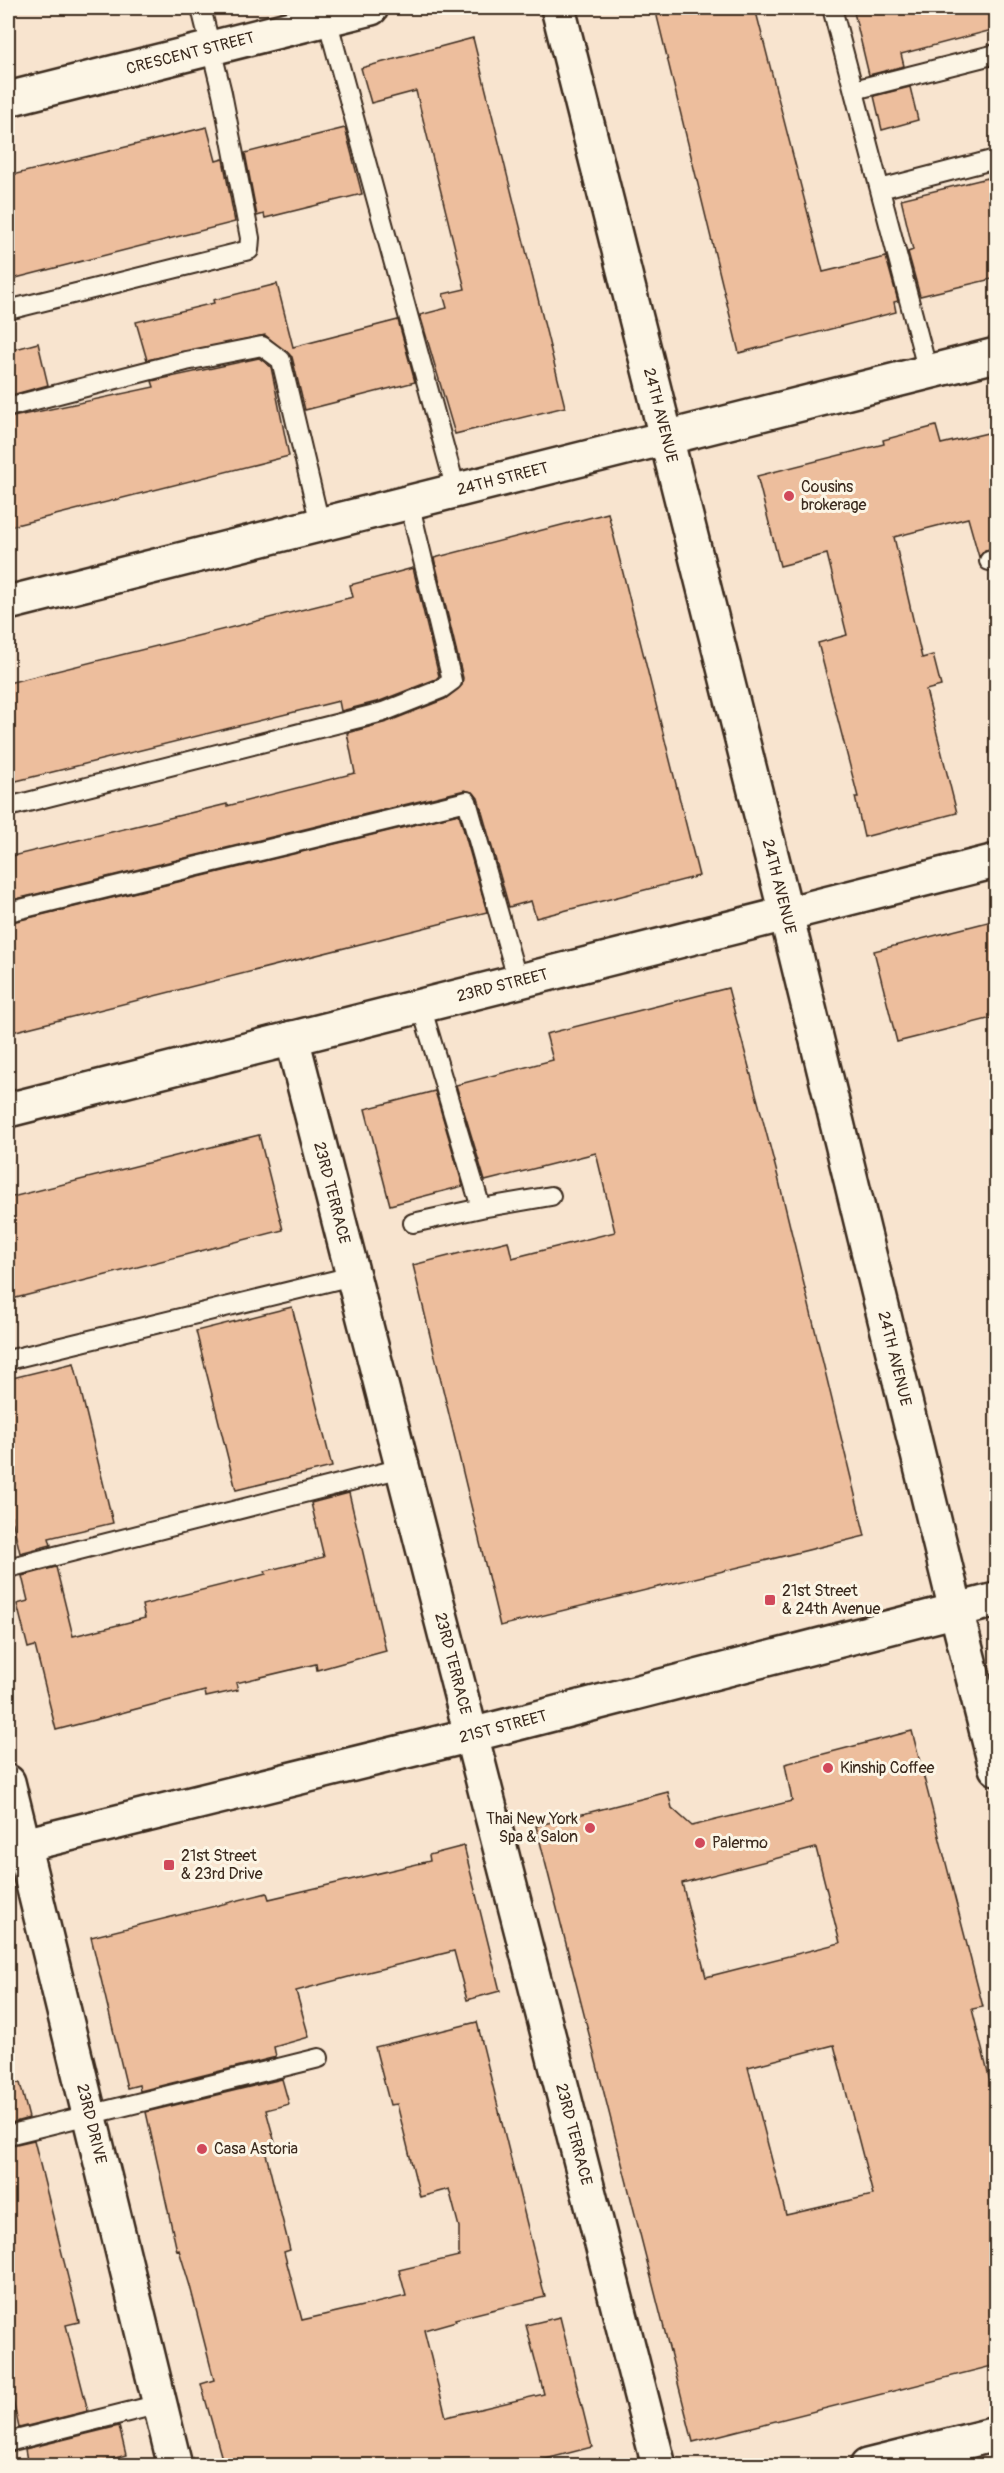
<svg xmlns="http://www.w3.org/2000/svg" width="1004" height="2473" font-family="Pangolin,sans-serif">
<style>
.building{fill:#edbe9d;stroke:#3b2a1e;stroke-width:1.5;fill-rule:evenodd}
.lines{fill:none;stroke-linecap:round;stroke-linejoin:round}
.lane-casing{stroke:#3b2a1e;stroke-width:22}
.street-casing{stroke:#3b2a1e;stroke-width:38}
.secondary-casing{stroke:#3b2a1e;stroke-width:38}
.lane{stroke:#fcf5e5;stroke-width:18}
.street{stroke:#fcf5e5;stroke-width:33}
.secondary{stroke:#fcf5e5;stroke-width:33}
.poi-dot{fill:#d1495b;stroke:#fcf5e5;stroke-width:2}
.labels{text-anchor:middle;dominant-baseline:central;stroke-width:6;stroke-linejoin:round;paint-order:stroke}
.street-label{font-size:16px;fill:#3b2a1e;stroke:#fcf5e5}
.poi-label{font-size:16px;fill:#3b2a1e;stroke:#fcf5e5;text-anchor:start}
</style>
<rect width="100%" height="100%" fill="#f8e4cf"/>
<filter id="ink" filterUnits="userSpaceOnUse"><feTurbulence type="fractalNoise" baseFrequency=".0167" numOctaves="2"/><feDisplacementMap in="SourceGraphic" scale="12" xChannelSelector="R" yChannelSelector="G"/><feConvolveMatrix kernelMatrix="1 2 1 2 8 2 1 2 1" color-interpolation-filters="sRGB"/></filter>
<g filter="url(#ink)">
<path class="building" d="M 655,8 L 755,8 L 823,272 L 886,257 L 898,301 L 894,302 L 896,312 L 739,353 Z
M 853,8 L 996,8 L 996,29 L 901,54 L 904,66 L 869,75 Z
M 473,38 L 565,407 L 455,434 L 420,315 L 447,308 L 443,294 L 465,289 L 416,91 L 371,103 L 361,68 Z
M 910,87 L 918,120 L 882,130 L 874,96 Z
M 207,127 L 216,161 L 223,159 L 235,222 L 8,280 L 8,176 Z
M 345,128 L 362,194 L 265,218 L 264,214 L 257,216 L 245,153 Z
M 996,176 L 996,278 L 920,296 L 908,252 L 913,250 L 901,199 Z
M 277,284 L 293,347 L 398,320 L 415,382 L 305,410 L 292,357 L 265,335 L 147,360 L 136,322 L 214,303 L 213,300 Z
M 38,343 L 48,385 L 8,396 L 8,351 Z
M 259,358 L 271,367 L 289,456 L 8,527 L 8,418 L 154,387 L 152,381 Z
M 936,426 L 941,444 L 996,431 L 996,548 L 985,550 L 979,557 L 968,518 L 894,537 L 922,658 L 933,655 L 941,686 L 926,690 L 957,813 L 864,837 L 855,797 L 858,797 L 818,643 L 847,635 L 827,554 L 780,566 L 757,476 L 884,444 L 883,440 Z
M 608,513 L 699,876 L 536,918 L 531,901 L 509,907 L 478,798 L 474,793 L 465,790 L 8,901 L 8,857 L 227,804 L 227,806 L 355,773 L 347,733 L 387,722 L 445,699 L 462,685 L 463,678 L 434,558 Z
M 413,568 L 439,676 L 436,679 L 380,701 L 341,711 L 339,701 L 8,783 L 8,683 L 353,597 L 350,585 Z
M 459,814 L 487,912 L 8,1033 L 8,923 Z
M 996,920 L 996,1017 L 897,1042 L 874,951 Z
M 728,988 L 778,1177 L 865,1536 L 500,1626 L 413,1265 L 508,1241 L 512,1258 L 615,1232 L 596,1153 L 485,1181 L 456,1085 L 553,1060 L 546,1034 Z
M 435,1091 L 463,1186 L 390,1205 L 365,1109 Z
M 259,1135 L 283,1230 L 8,1300 L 8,1198 Z
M 292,1307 L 332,1467 L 236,1490 L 196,1331 Z
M 74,1363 L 113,1523 L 49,1538 L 51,1545 L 20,1553 L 8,1503 L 8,1379 Z
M 349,1493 L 386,1651 L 317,1670 L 316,1664 L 236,1683 L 238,1690 L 206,1697 L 205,1691 L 56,1730 L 35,1646 L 28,1648 L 17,1604 L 28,1601 L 22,1576 L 56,1567 L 73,1636 L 110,1627 L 145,1618 L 142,1605 L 266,1574 L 265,1571 L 324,1557 L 311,1503 Z
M 912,1731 L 983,2007 L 972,2009 L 996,2105 L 996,2365 L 693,2442 L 536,1826 L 668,1792 L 672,1808 L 692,1826 L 792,1801 L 785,1764 ZM 816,1848 L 840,1943 L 706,1977 L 682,1883 ZM 834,2045 L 873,2195 L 786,2215 L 748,2067 Z
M 464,1846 L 500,1991 L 467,2000 L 454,1951 L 356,1975 L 296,1991 L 309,2037 L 274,2047 L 276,2057 L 140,2091 L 139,2085 L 127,2088 L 91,1937 L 267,1893 L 269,1899 L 430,1861 L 429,1855 Z
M 477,2022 L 545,2297 L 455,2319 L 456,2321 L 424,2330 L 446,2417 L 544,2394 L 526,2325 L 560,2317 L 592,2447 L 519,2466 L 224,2466 L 201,2384 L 214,2380 L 190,2286 L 179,2250 L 177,2251 L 146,2112 L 282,2079 L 289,2104 L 266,2110 L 275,2143 L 264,2146 L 290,2250 L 284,2252 L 302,2320 L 406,2296 L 399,2270 L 459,2256 L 459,2227 L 449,2189 L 420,2197 L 397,2104 L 390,2105 L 375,2047 Z
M 20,2083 L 29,2118 L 8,2124 L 8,2084 Z
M 34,2140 L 79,2322 L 66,2325 L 88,2411 L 19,2428 L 8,2378 L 8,2146 Z
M 119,2426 L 126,2455 L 88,2466 L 28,2466 L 25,2449 Z"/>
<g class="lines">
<g class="lane-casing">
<path id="lane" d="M 832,8 L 928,372
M 327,19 L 456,490
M 854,90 L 996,54
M 880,189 L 996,159
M 8,310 L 249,250 L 250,238 L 222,93 L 201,8
M 8,407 L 186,361 L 262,346 L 281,360 L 320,524
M 989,561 L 996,559
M 8,807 L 383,712 L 441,689 L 452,681 L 409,502
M 8,912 L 467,801 L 518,982
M 421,1006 L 481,1208 L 551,1196
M 413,1223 L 481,1208
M 8,1360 L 352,1276
M 8,1568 L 402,1468
M 8,2135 L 319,2058
M 8,2442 L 160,2404"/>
</g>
<g class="street-casing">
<g id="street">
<path id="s1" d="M 8,99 L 371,8"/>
<path id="s2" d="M 8,603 L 996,355"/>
<path id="s3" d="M 292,1038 L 659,2466"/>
<path id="s4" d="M 8,1110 L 996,861"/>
<path d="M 956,1610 L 996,1768"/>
<path id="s5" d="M 8,1782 L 175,2466"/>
<path d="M 867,2466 L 996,2434"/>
</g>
</g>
<g class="secondary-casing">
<g id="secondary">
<path id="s6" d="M 558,8 L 786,914 L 956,1610"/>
<path id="s7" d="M 8,1849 L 471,1735 L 996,1600"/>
</g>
</g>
<use href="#lane" class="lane"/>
<use href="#street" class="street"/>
<use href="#secondary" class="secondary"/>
</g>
</g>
<g class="poi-dot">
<circle cx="789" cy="496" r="6"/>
<rect x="764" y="1594" width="12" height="12" rx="3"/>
<circle cx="828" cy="1768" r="6"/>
<circle cx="590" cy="1828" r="6"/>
<circle cx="700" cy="1843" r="6"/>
<rect x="163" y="1859" width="12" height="12" rx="3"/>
<circle cx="202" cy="2149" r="6"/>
</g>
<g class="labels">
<g class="street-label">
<text stroke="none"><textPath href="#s1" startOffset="188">CRESCENT STREET</textPath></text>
<text stroke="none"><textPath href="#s6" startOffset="420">24TH AVENUE</textPath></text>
<text stroke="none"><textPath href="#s2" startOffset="510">24TH STREET</textPath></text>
<text stroke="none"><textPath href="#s6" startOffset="906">24TH AVENUE</textPath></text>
<text stroke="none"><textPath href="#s4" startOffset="510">23RD STREET</textPath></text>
<text stroke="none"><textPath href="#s3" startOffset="160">23RD TERRACE</textPath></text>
<text stroke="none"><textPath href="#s6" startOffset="1392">24TH AVENUE</textPath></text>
<text stroke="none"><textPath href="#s3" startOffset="646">23RD TERRACE</textPath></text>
<text stroke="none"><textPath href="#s7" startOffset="510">21ST STREET</textPath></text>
<text stroke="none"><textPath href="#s5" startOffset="352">23RD DRIVE</textPath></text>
<text stroke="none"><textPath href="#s3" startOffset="1132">23RD TERRACE</textPath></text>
</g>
<g class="poi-label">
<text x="801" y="487">Cousins<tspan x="801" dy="18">brokerage</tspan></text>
<text x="782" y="1591">21st Street<tspan x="782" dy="18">&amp; 24th Avenue</tspan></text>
<text x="840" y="1768">Kinship Coffee</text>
<text x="578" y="1819" text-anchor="end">Thai New York<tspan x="578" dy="18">Spa &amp; Salon</tspan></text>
<text x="712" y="1843">Palermo</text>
<text x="181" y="1856">21st Street<tspan x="181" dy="18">&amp; 23rd Drive</tspan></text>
<text x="214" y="2149">Casa Astoria</text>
</g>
</g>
<rect width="1004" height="2473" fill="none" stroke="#fcf5e5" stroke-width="30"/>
<rect x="15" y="15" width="974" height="2443" fill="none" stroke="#3b2a1e" stroke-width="2" filter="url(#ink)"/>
</svg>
